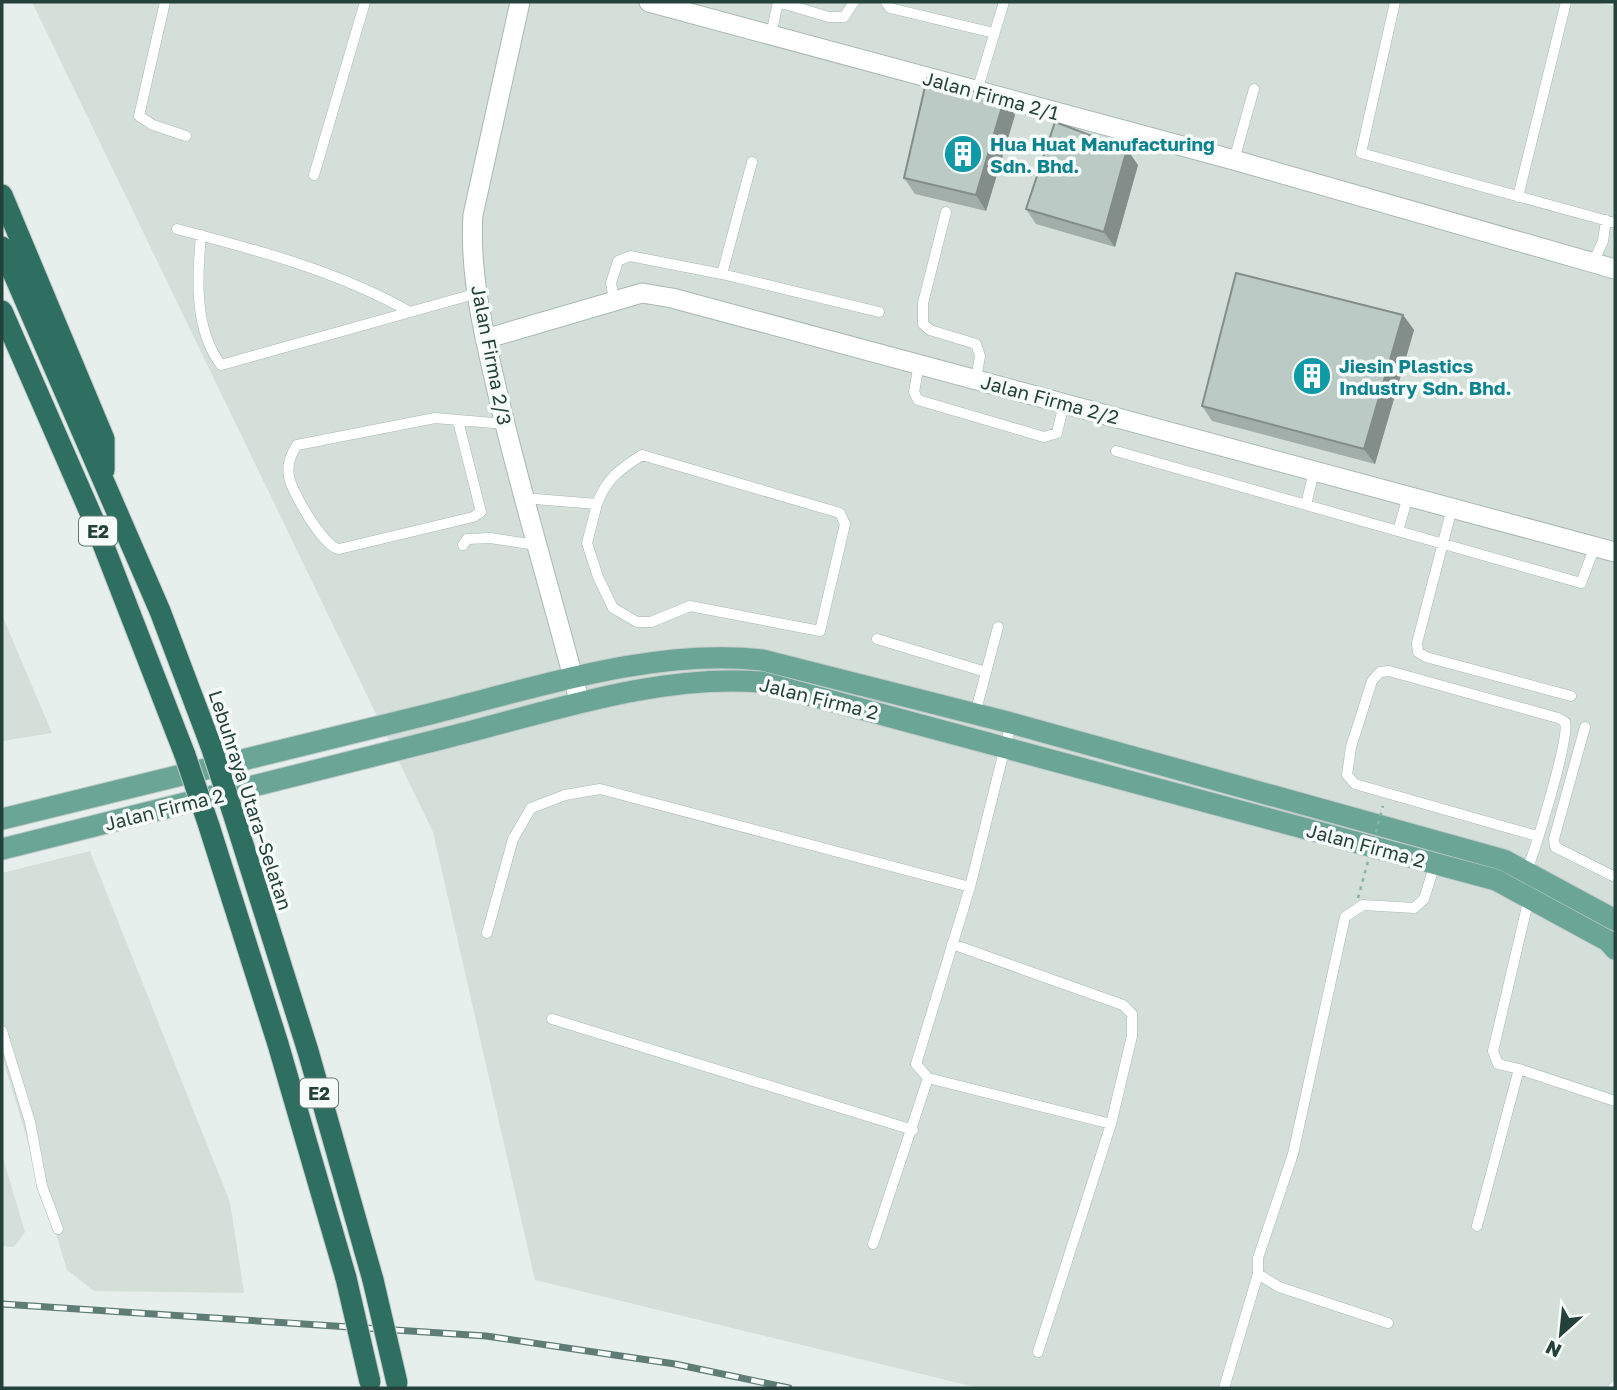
<svg xmlns="http://www.w3.org/2000/svg" width="1617" height="1390" font-family="'Golos Text',sans-serif">
<style>
.built{fill:#d4dfda}
.lines{fill:none;stroke-linecap:round;stroke-linejoin:round}
.service-casing{stroke:#a8b8b2;stroke-width:11}
.minor-casing{stroke:#a8b8b2;stroke-width:21}
.primary-casing{stroke:#c2cac8;stroke-width:23}
.motorway-casing{stroke:#c2cac8;stroke-width:23}
.service{stroke:#fff;stroke-width:10}
.minor{stroke:#fff;stroke-width:19}
.primary{stroke:#6aa596;stroke-width:21}
.motorway{stroke:#2f6f62;stroke-width:21}
.rail-casing{stroke:#5f7d75;stroke-width:7}
.rail{stroke:#f7fbf9;stroke-width:4.5;stroke-dasharray:13;stroke-linecap:butt}
.motorway-bridge-casing{stroke:#c2cac8;stroke-width:23;stroke-linecap:butt}
.path-bridge{stroke:#86b3a5;stroke-width:2.5;stroke-dasharray:3.5 5;stroke-linecap:butt}
.motorway-bridge{stroke:#2f6f62;stroke-width:21}
.wall{fill:#a1aea9}
.shaded-wall{fill:#838d89}
.building{fill:#bbcac4;stroke:#838d89;stroke-width:2}
.labels{text-anchor:middle;dominant-baseline:central;stroke-width:7;stroke-linejoin:round;paint-order:stroke}
.shield{fill:#f7fbf9;stroke:#637a73;stroke-width:2}
.shield-label{font-size:18px;font-weight:bold;fill:#24423a}
.street-label{font-size:19px;fill:#24423a;stroke:#f7fbf9}
.culture-label{font-size:19px;font-weight:bold;fill:#0d838f;stroke:#f7fbf9;text-anchor:start}
</style>
<rect width="100%" height="100%" fill="#e6efeb"/>
<path class="built" d="M 32,2 L 1593,2 L 1615,6 L 1615,1388 L 979,1388 L 535,1280 L 433,832 Z
M 2,615 L 52,733 L 2,741 Z
M 90,851 L 230,1202 L 244,1293 L 94,1291 L 67,1270 L 2,1057 L 2,873 Z
M 2,1155 L 25,1232 L 14,1247 L 2,1246 Z"/>
<g class="lines">
<g class="service-casing">
<path id="service" d="M 165,2 L 139,116 L 153,125 L 186,136
M 778,2 L 829,17 L 844,17 L 854,2
M 886,2 L 890,8 L 994,33
M 1395,2 L 1361,153 L 1615,223
M 771,35 L 778,2
M 977,91 L 1004,2
M 1234,160 L 1254,89
M 314,175 L 365,2
M 1518,197 L 1566,2
M 946,212 L 923,303 L 923,324 L 930,330 L 976,344 L 980,356 L 976,379
M 177,229 C 257,250 338,271 410,312
M 201,235 C 197,278 194,329 221,365 L 478,293
M 1593,263 L 1603,241 L 1606,220
M 722,274 L 752,162
M 614,300 L 611,283 L 618,261 L 630,256 L 722,274 L 879,312
M 919,364 L 914,392 L 918,400 L 1044,437 L 1057,433 L 1064,403
M 458,421 L 481,512 L 473,517 L 339,549 C 324,548 292,492 289,477 C 287,465 290,456 297,445 L 435,418 L 505,424
M 1116,451 L 1581,583 L 1595,546
M 523,498 L 597,504 C 606,479 620,469 642,455 L 840,513 L 845,524 L 820,631 L 690,606 L 651,622 L 637,622 L 613,608 L 598,577 L 587,543 L 597,504
M 1306,505 L 1314,471
M 1452,508 L 1417,643 L 1418,652 L 1426,657 L 1571,696
M 1398,531 L 1408,496
M 463,545 L 467,539 L 490,538 L 536,545
M 877,639 L 986,672
M 975,714 L 998,627
M 1011,723 L 970,887 L 916,1064 L 928,1078 L 1111,1124
M 1585,727 L 1554,839 L 1555,847 L 1615,877
M 1526,872 C 1535,851 1570,738 1565,722 L 1558,718 L 1389,671 L 1380,672 L 1372,681 L 1351,747 L 1347,775 L 1355,784 L 1537,836
M 487,933 L 513,839 L 531,808 L 565,795 L 600,789 L 970,887
M 952,944 L 1123,1005 L 1132,1014 L 1132,1036 L 1111,1124 L 1038,1352
M 552,1019 L 913,1130
M 2,1031 L 30,1122 L 42,1186 L 58,1229
M 1519,1069 L 1615,1101
M 1477,1226 L 1519,1069 L 1498,1064 L 1493,1051 L 1529,898
M 873,1244 L 928,1078
M 1388,1323 L 1279,1287 L 1258,1274 L 1258,1258 L 1293,1154 L 1345,917 L 1363,905 L 1414,908 L 1424,899 L 1435,864
M 1224,1388 L 1258,1274
M 1613,1388 L 1615,1386"/>
</g>
<g class="minor-casing">
<path id="minor" d="M 520,2 L 473,215 C 469,276 485,339 499,399 C 523,502 554,602 580,704
M 649,2 L 1234,160 L 1615,269
M 485,339 L 642,293 L 672,298 L 1615,552"/>
</g>
<g class="primary-casing">
<path id="primary" d="M 2,819 C 146,784 290,748 434,713 C 538,687 654,648 762,660 L 1011,723 L 1504,860 L 1615,920
M 2,849 C 151,812 300,774 449,737 C 550,712 656,674 761,682 L 1496,880 L 1608,941 L 1615,949"/>
</g>
<g class="motorway-casing">
<path id="motorway" d="M 2,195 L 104,439 L 104,470
M 2,247 L 160,611 L 211,746
M 2,311 L 96,526 L 185,755
M 235,819 L 308,1051 L 373,1280
M 209,826 L 278,1044 L 346,1278"/>
</g>
<use href="#service" class="service"/>
<use href="#minor" class="minor"/>
<use href="#primary" class="primary"/>
<use href="#motorway" class="motorway"/>
<g class="rail-casing">
<path id="rail" d="M 2,1304 L 486,1336 L 675,1364 L 789,1388"/>
</g>
<use href="#rail" class="rail"/>
<g class="motorway-bridge-casing">
<path id="motorway-bridge" d="M 211,746 L 235,819
M 185,755 L 209,826
M 346,1278 L 370,1382
M 373,1280 L 397,1383"/>
</g>
<path class="path-bridge" d="M 1358,898 L 1383,806"/>
<use href="#motorway-bridge" class="motorway-bridge"/>
</g>
<path class="wall" d="M 1015,115 L 986,211 L 915,194 L 904,178 Z
M 1138,165 L 1115,247 L 1036,224 L 1026,209 Z
M 1403,315 L 1414,330 L 1375,464 L 1212,421 L 1202,406 Z"/>
<path class="shaded-wall" d="M 1004,100 L 1015,115 L 986,211 L 976,195 Z
M 1127,149 L 1138,165 L 1115,247 L 1104,232 Z
M 1403,315 L 1414,330 L 1375,464 L 1364,449 Z"/>
<path class="building" d="M 927,78 L 1004,100 L 976,195 L 904,178 Z
M 1055,122 L 1127,149 L 1104,232 L 1026,209 Z
M 1236,273 L 1403,315 L 1364,449 L 1202,406 Z"/>
<defs>
<g id="building-disc" transform="scale(2.0125)"><circle r="9.5" fill="#0f9aa8" stroke="#f7fbf9"/><path d="M-4-6H4V6H1V3H-1V6H-4ZM-2.5-4.3h1.7v1.8h-1.7ZM.8-4.3h1.7v1.8H.8ZM-2.5-1h1.7V.8h-1.7ZM.8-1h1.7V.8H.8Z" fill="#fff"/></g>
</defs>
<g fill-rule="evenodd">
<use href="#building-disc" x="963" y="154"/>
<use href="#building-disc" x="1312" y="376"/>
</g>
<g class="labels">
<g class="shield">
<rect x="79" y="516.5" width="38" height="29" rx="5"/>
<rect x="300" y="1078.5" width="38" height="29" rx="5"/>
</g>
<g class="shield-label">
<text x="98" y="531">E2</text>
<text x="319" y="1093">E2</text>
</g>
<g class="street-label">
<text transform="translate(991 95) rotate(15)">Jalan Firma 2/1</text>
<text transform="translate(492 355) rotate(79)">Jalan Firma 2/3</text>
<text transform="translate(1050 399) rotate(15)">Jalan Firma 2/2</text>
<text transform="translate(819 698) rotate(14)">Jalan Firma 2</text>
<text transform="translate(251 800) rotate(72)">Lebuhraya Utara–Selatan</text>
<text transform="translate(164 809) rotate(-14)">Jalan Firma 2</text>
<text transform="translate(1366 845) rotate(15)">Jalan Firma 2</text>
</g>
<g class="culture-label">
<text x="990" y="143">Hua Huat Manufacturing<tspan x="990" dy="22">Sdn. Bhd.</tspan></text>
<text x="1339" y="365">Jiesin Plastics<tspan x="1339" dy="22">Industry Sdn. Bhd.</tspan></text>
</g>
</g>
<rect width="1617" height="1390" fill="none" stroke="#24423a" stroke-width="7"/>
<g transform="translate(1561 1334) rotate(207)" stroke="#f7fbf9" stroke-width="5" paint-order="stroke">
<path d="M0-5L12 26L0 18L-12 26Z" fill="#24423a"/>
<text y="-10" font-size="19" font-weight="bold" text-anchor="middle" fill="#24423a">N</text>
</g>
</svg>
